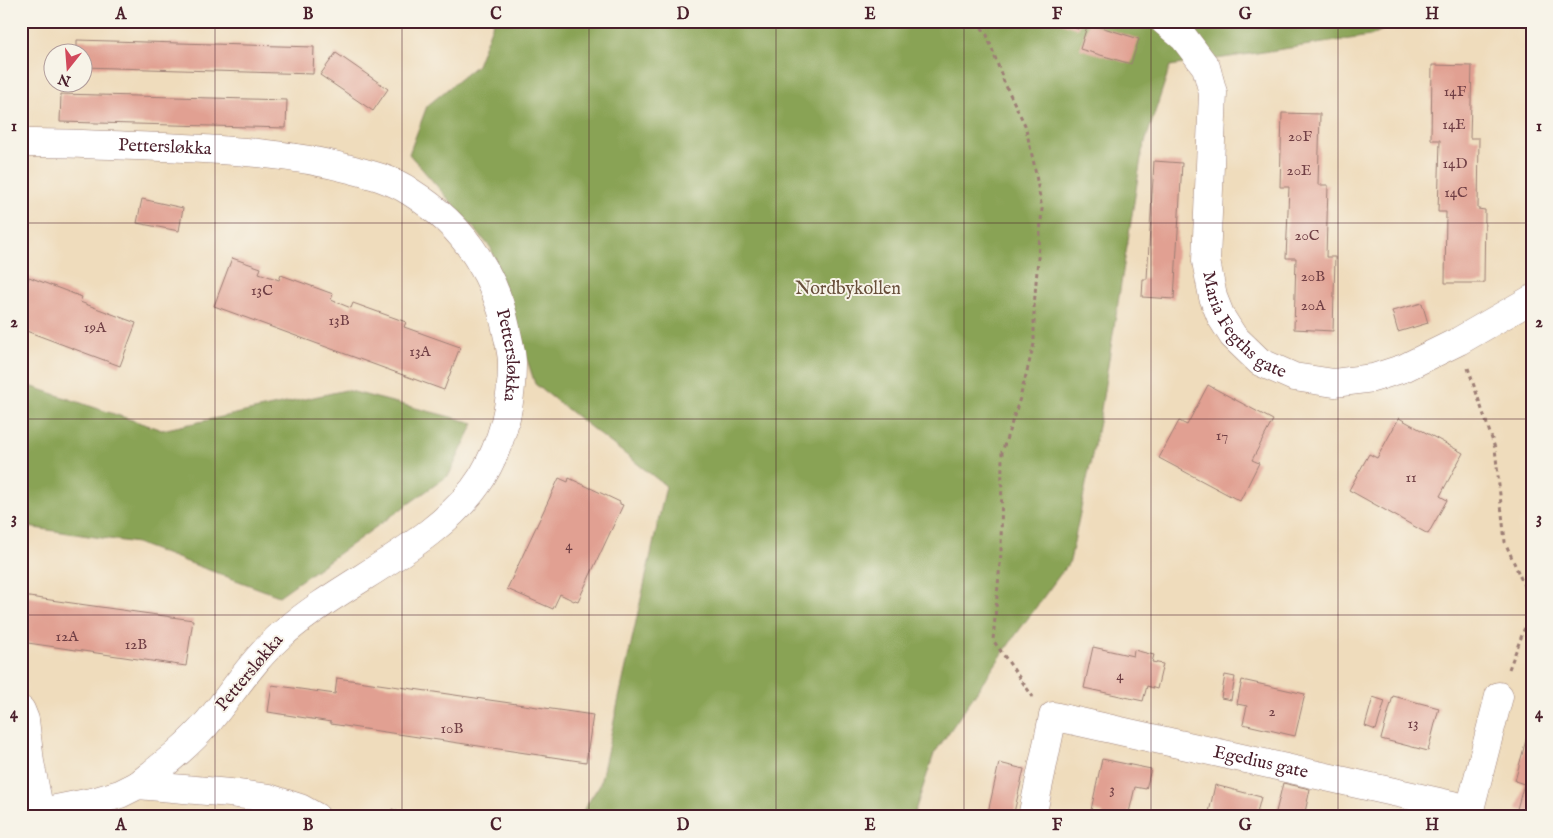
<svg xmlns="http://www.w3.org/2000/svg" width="1553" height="838" font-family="'IM FELL English',serif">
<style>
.forest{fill:#89a355;stroke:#6a6140}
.building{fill:#e1a092}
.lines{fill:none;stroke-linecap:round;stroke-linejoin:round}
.minor-casing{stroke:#9c7e74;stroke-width:29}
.path{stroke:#9c7e74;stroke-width:3;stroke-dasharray:4 4;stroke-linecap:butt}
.minor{stroke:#fff;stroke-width:28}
.grid{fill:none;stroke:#4a1f2b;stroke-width:1;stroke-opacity:0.55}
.labels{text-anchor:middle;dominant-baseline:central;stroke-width:4;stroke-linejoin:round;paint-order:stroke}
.number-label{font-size:15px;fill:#703f45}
.street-label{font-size:18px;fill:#4a1f2b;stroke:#f7f3e8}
.park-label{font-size:18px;fill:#674e3a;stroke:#f7f3e8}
.neatline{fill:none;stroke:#4a1f2b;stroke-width:2}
.grid-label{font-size:16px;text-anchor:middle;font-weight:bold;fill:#4a1f2b}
</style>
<rect width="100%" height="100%" fill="#f7f3e8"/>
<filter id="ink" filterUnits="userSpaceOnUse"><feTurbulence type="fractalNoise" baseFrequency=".02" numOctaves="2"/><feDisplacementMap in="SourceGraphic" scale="10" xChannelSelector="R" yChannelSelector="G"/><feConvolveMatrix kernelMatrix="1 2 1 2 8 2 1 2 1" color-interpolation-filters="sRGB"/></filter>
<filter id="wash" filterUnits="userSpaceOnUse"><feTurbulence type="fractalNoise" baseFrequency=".0096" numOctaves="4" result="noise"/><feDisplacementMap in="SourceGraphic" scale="20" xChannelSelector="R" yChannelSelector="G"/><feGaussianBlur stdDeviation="1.12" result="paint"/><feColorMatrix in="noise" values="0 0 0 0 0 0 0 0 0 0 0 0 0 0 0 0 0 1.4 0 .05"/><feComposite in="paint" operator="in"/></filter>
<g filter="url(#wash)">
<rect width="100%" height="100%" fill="#efdcbc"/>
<path class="forest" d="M 494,21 L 1401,21 L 1370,36 L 1170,66 L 1142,152 L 1099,422 L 1070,561 L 1012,640 L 934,754 L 913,817 L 579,817 L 600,784 L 666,486 L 535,384 L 491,248 L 409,154 L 427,106 L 477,65 Z
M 21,383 L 162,430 L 346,390 L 474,423 L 449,475 L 279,596 L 136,543 L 21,526 Z"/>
<g id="blocks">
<path class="building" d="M 1056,21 L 1080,21 L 1078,29 Z
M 1088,23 L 1139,39 L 1131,64 L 1080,49 Z
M 77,40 L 314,47 L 313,74 L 82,67 L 82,52 L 77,52 Z
M 336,53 L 388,89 L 373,111 L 320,75 Z
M 1432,65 L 1472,66 L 1470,138 L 1479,138 L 1478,209 L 1485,210 L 1484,283 L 1445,283 L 1446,212 L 1438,212 L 1440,140 L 1431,140 Z
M 61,94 L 287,100 L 286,128 L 60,122 Z
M 1282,113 L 1320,114 L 1318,185 L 1328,185 L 1326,257 L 1335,257 L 1333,331 L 1294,329 L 1296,258 L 1286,258 L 1289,187 L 1280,187 Z
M 1154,161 L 1182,163 L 1174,299 L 1142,297 L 1143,279 L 1147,279 Z
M 142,199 L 183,208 L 179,231 L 137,223 Z
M 232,258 L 261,268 L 259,273 L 279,280 L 281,275 L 333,294 L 331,300 L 351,308 L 353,303 L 406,322 L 404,327 L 460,347 L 444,390 L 214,306 Z
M 29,277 L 82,297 L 80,302 L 136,323 L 120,366 L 21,329 L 21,280 L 27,283 Z
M 1422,303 L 1428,323 L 1398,332 L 1392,311 Z
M 1208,385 L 1273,420 L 1252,460 L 1259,463 L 1240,501 L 1159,458 L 1179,421 L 1187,425 Z
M 1399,418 L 1463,453 L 1440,496 L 1447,500 L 1428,534 L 1349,490 L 1369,454 L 1377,458 Z
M 559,478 L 568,482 L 569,478 L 620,502 L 620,504 L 623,505 L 578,601 L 575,600 L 574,601 L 560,594 L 553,609 L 507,589 Z
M 22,596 L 193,620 L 186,666 L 21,642 Z
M 1093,647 L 1133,656 L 1134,650 L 1154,655 L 1152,662 L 1163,664 L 1157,689 L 1147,686 L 1143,701 L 1084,688 Z
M 1225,675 L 1235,677 L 1231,700 L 1221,698 Z
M 337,678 L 593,715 L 586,762 L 331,724 L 331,722 L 268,712 L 272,685 L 335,694 Z
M 1242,680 L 1305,694 L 1295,736 L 1243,724 L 1247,706 L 1237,704 Z
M 1393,696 L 1439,708 L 1428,751 L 1381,739 Z
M 1373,697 L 1385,701 L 1376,730 L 1365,726 Z
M 1530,725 L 1532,726 L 1532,813 L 1517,809 L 1524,784 L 1515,781 Z
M 1102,759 L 1151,769 L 1146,789 L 1135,787 L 1128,817 L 1103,817 L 1103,813 L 1091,810 Z
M 999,763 L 1024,769 L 1013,817 L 987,817 Z
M 1283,783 L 1310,789 L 1304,817 L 1275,816 Z
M 1215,785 L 1261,797 L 1256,817 L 1208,817 Z
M 392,809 L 408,816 L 410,811 L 422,817 L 388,817 Z"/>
</g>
</g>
<g filter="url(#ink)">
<use href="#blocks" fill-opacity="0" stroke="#9c7e74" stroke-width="1"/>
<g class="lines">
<g class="minor-casing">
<g id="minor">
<path id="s1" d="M 1164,21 L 1184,38 L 1206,67 L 1213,93 L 1206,261 L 1213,297 L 1221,317 L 1233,336 L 1260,362 L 1294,377 L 1334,383 L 1373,378 L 1404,368 L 1459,341 L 1532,299"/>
<path id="s2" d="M 21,143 C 69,142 117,146 164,147 C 228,150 292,153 354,170 C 372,175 393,180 409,191 C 436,208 460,230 477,257 C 491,279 501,302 506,328 C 508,339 512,352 512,363 C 512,404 503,442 482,477 C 441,543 345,580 286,631 C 255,656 234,691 209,721 C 188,746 163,765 138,785"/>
<path d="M 21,710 L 25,720 L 30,762 L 40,812"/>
<path d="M 21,816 L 96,801 L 120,794 L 138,785 L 230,793 L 269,798 L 300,808 L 316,817"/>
<path id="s3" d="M 1032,817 L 1053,716 L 1470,809"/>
<path d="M 1468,817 L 1499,696"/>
</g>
</g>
<path class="path" d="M 977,21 L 987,35 L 1004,82 L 1025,125 L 1034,164 L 1042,209 L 1034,307 L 1034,344 L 1020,398 L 1002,452 L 1001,553 L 993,640 L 1033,697
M 1468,368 L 1495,448 L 1505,542 L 1532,604
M 1509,669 L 1532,609"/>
<use href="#minor" class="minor"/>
</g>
</g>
<path class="grid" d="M 215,21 L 215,817M 402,21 L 402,817M 589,21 L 589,817M 776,21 L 776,817M 964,21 L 964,817M 1151,21 L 1151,817M 1338,21 L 1338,817M 21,223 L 1532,223M 21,419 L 1532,419M 21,615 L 1532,615"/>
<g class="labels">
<g class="number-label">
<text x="1455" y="91">14F</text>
<text x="1454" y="124">14E</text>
<text x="1300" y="136">20F</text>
<text x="1455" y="163">14D</text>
<text x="1299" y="170">20E</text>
<text x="1456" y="192">14C</text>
<text x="1307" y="235">20C</text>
<text x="1313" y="276">20B</text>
<text x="262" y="290">13C</text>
<text x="1313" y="305">20A</text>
<text x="339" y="320">13B</text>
<text x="95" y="327">19A</text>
<text x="420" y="351">13A</text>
<text x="1222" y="435">17</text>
<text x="1411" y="477">11</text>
<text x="569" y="545">4</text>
<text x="67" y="636">12A</text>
<text x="136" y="644">12B</text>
<text x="1120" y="675">4</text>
<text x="1272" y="711">2</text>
<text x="1413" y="723">13</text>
<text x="452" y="728">10B</text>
<text x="1112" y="789">3</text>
</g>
<g class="street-label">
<text stroke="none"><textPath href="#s2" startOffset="144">Pettersløkka</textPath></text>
<text stroke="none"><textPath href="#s1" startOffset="336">Maria Fegths gate</textPath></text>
<text stroke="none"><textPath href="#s2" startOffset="594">Pettersløkka</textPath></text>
<text transform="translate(250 673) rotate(-50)">Pettersløkka</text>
<text stroke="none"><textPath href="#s3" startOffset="316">Egedius gate</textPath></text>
</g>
<g class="park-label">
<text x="848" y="289">Nordbykollen</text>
</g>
</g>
<rect width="1553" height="838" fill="none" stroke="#f7f3e8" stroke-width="55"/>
<g transform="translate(68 68) rotate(197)"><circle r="24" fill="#f7f3e8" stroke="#b29e9c"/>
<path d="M0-4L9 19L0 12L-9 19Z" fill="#d1495b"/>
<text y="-8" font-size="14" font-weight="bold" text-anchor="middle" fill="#4a1f2b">N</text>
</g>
<rect x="28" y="28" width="1498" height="782" class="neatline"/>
<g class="grid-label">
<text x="121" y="19">A</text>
<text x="308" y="19">B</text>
<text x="496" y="19">C</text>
<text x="683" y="19">D</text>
<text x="870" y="19">E</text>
<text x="1057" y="19">F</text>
<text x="1245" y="19">G</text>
<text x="1432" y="19">H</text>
<text x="14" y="131">1</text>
<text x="1539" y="131">1</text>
<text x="14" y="327">2</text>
<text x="1539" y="327">2</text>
<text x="14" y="523">3</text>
<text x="1539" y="523">3</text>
<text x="14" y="718">4</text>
<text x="1539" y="718">4</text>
<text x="121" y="830">A</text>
<text x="308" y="830">B</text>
<text x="496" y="830">C</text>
<text x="683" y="830">D</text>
<text x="870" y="830">E</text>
<text x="1057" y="830">F</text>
<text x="1245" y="830">G</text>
<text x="1432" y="830">H</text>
</g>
</svg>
